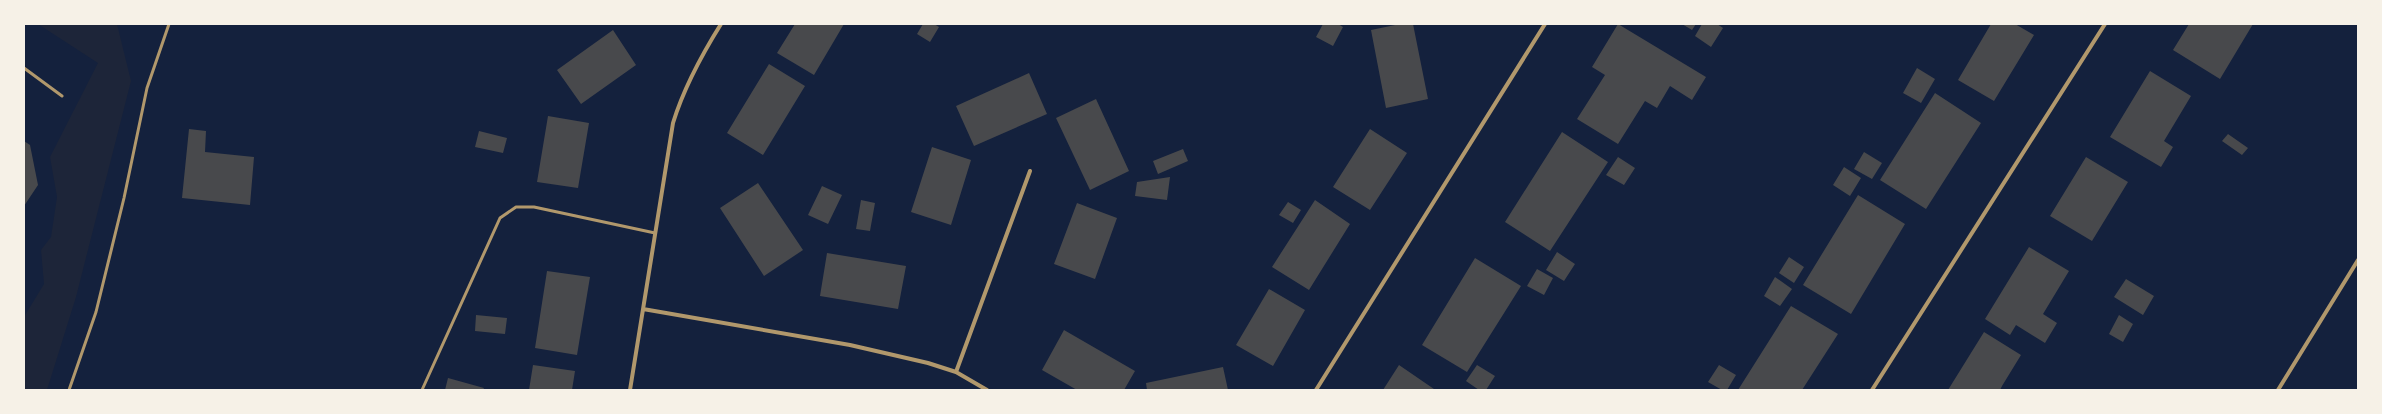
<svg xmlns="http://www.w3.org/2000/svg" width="2382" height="414" font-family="'Alegreya Sans',sans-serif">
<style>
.green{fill:#1d2539}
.building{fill:#48494c}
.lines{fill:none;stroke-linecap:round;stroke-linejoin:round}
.service{stroke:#b1986c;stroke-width:3}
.minor{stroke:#b1986c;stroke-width:4}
</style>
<rect width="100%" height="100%" fill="#14213d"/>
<path class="green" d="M 38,24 L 117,24 L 131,81 L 76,297 L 47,390 L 24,390 L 24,317 L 44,284 L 41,250 L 51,237 L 57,197 L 50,157 L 98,63 Z"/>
<path class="building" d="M 795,24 L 844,24 L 814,75 L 777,53 Z
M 923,24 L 934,24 L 939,27 L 930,42 L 917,34 Z
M 1323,24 L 1338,24 L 1343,27 L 1333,46 L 1316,37 Z
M 1400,24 L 1413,24 L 1428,99 L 1386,108 L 1371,30 Z
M 1618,24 L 1706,77 L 1692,100 L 1670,86 L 1657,108 L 1645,101 L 1618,144 L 1577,119 L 1605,75 L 1592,67 Z
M 1682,24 L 1696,24 L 1692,30 Z
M 1702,24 L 1717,24 L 1723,28 L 1711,47 L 1695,36 Z
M 1991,24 L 2015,24 L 2034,35 L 1994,101 L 1958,80 Z
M 2189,24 L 2253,24 L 2220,79 L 2173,50 Z
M 613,30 L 636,65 L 581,104 L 557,70 Z
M 769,64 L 805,86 L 763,155 L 727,133 Z
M 1917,68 L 1935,79 L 1921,103 L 1903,93 Z
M 2150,71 L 2191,96 L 2164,141 L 2173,147 L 2161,167 L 2110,137 Z
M 1029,73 L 1047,114 L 974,146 L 956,106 Z
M 1935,93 L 1981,123 L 1926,209 L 1880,180 Z
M 1096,99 L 1129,171 L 1090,190 L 1056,118 Z
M 548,116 L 589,123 L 578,188 L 537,182 Z
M 189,129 L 206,131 L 205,152 L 254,157 L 250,205 L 182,198 Z
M 1370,129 L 1407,153 L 1370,210 L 1333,187 Z
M 479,131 L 507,138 L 503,153 L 475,147 Z
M 1562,132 L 1608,162 L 1550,251 L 1505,222 Z
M 2228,134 L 2248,148 L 2242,155 L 2222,141 Z
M 24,141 L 30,145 L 38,185 L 24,206 Z
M 932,147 L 971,160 L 951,225 L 911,212 Z
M 1183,149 L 1188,161 L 1158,174 L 1153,161 Z
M 1864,152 L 1882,163 L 1872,179 L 1854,169 Z
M 1618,157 L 1635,168 L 1624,185 L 1606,175 Z
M 2086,157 L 2128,182 L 2092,241 L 2050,216 Z
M 1844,167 L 1861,178 L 1850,196 L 1833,185 Z
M 1170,177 L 1167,200 L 1135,196 L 1137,182 Z
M 758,183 L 803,250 L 764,276 L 720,208 Z
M 822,186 L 842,195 L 828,224 L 808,215 Z
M 1858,195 L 1905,224 L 1851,314 L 1803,285 Z
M 861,200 L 875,203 L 870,231 L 856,229 Z
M 1315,200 L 1350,224 L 1309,290 L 1272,267 Z
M 1288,202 L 1301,210 L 1293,223 L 1279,215 Z
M 1077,203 L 1117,218 L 1095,279 L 1054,264 Z
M 2029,247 L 2069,271 L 2043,314 L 2057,323 L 2045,343 L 2016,325 L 2010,335 L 1985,319 Z
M 1557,252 L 1575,264 L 1564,281 L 1546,270 Z
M 827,253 L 906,266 L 898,309 L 820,296 Z
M 1789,257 L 1804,267 L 1794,283 L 1779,273 Z
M 1475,258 L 1521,286 L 1467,372 L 1422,345 Z
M 1537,269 L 1553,278 L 1544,295 L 1527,286 Z
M 547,271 L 590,277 L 577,355 L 535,348 Z
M 1775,277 L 1792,289 L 1780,306 L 1764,296 Z
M 2126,279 L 2154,296 L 2143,315 L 2114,297 Z
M 1269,289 L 1305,310 L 1273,366 L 1236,345 Z
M 1791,306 L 1838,334 L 1802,390 L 1738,390 Z
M 476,315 L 507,318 L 505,334 L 475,331 Z
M 2119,315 L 2133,324 L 2123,342 L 2109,334 Z
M 1064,330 L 1135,371 L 1124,390 L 1077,390 L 1042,370 Z
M 1984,332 L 2021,355 L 2002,386 L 2000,390 L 1948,390 Z
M 533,365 L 575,371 L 572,390 L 529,390 Z
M 1399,365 L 1434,389 L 1434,390 L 1383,390 Z
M 1477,365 L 1495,376 L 1486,390 L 1479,390 L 1466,381 Z
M 1719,365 L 1736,375 L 1727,390 L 1722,390 L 1708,382 Z
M 1223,367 L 1228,390 L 1147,390 L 1146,383 Z
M 448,378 L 484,388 L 483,390 L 445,390 Z"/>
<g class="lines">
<path class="service" d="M 24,68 L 62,96
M 69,390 L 96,312 L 124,198 L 147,88 L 169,24
M 422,390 L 500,218 L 516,207 L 534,207 L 655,233"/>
<path class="minor" d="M 643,309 L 850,345 L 928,363 L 956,372 L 987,390
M 956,372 L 1030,171
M 630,390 L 673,123 C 684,87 701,56 721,24
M 1316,390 L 1545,24
M 1872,390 L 2105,24
M 2278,390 L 2358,260"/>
</g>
<rect width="2382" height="414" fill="none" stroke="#f6f1e7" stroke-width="50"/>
</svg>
